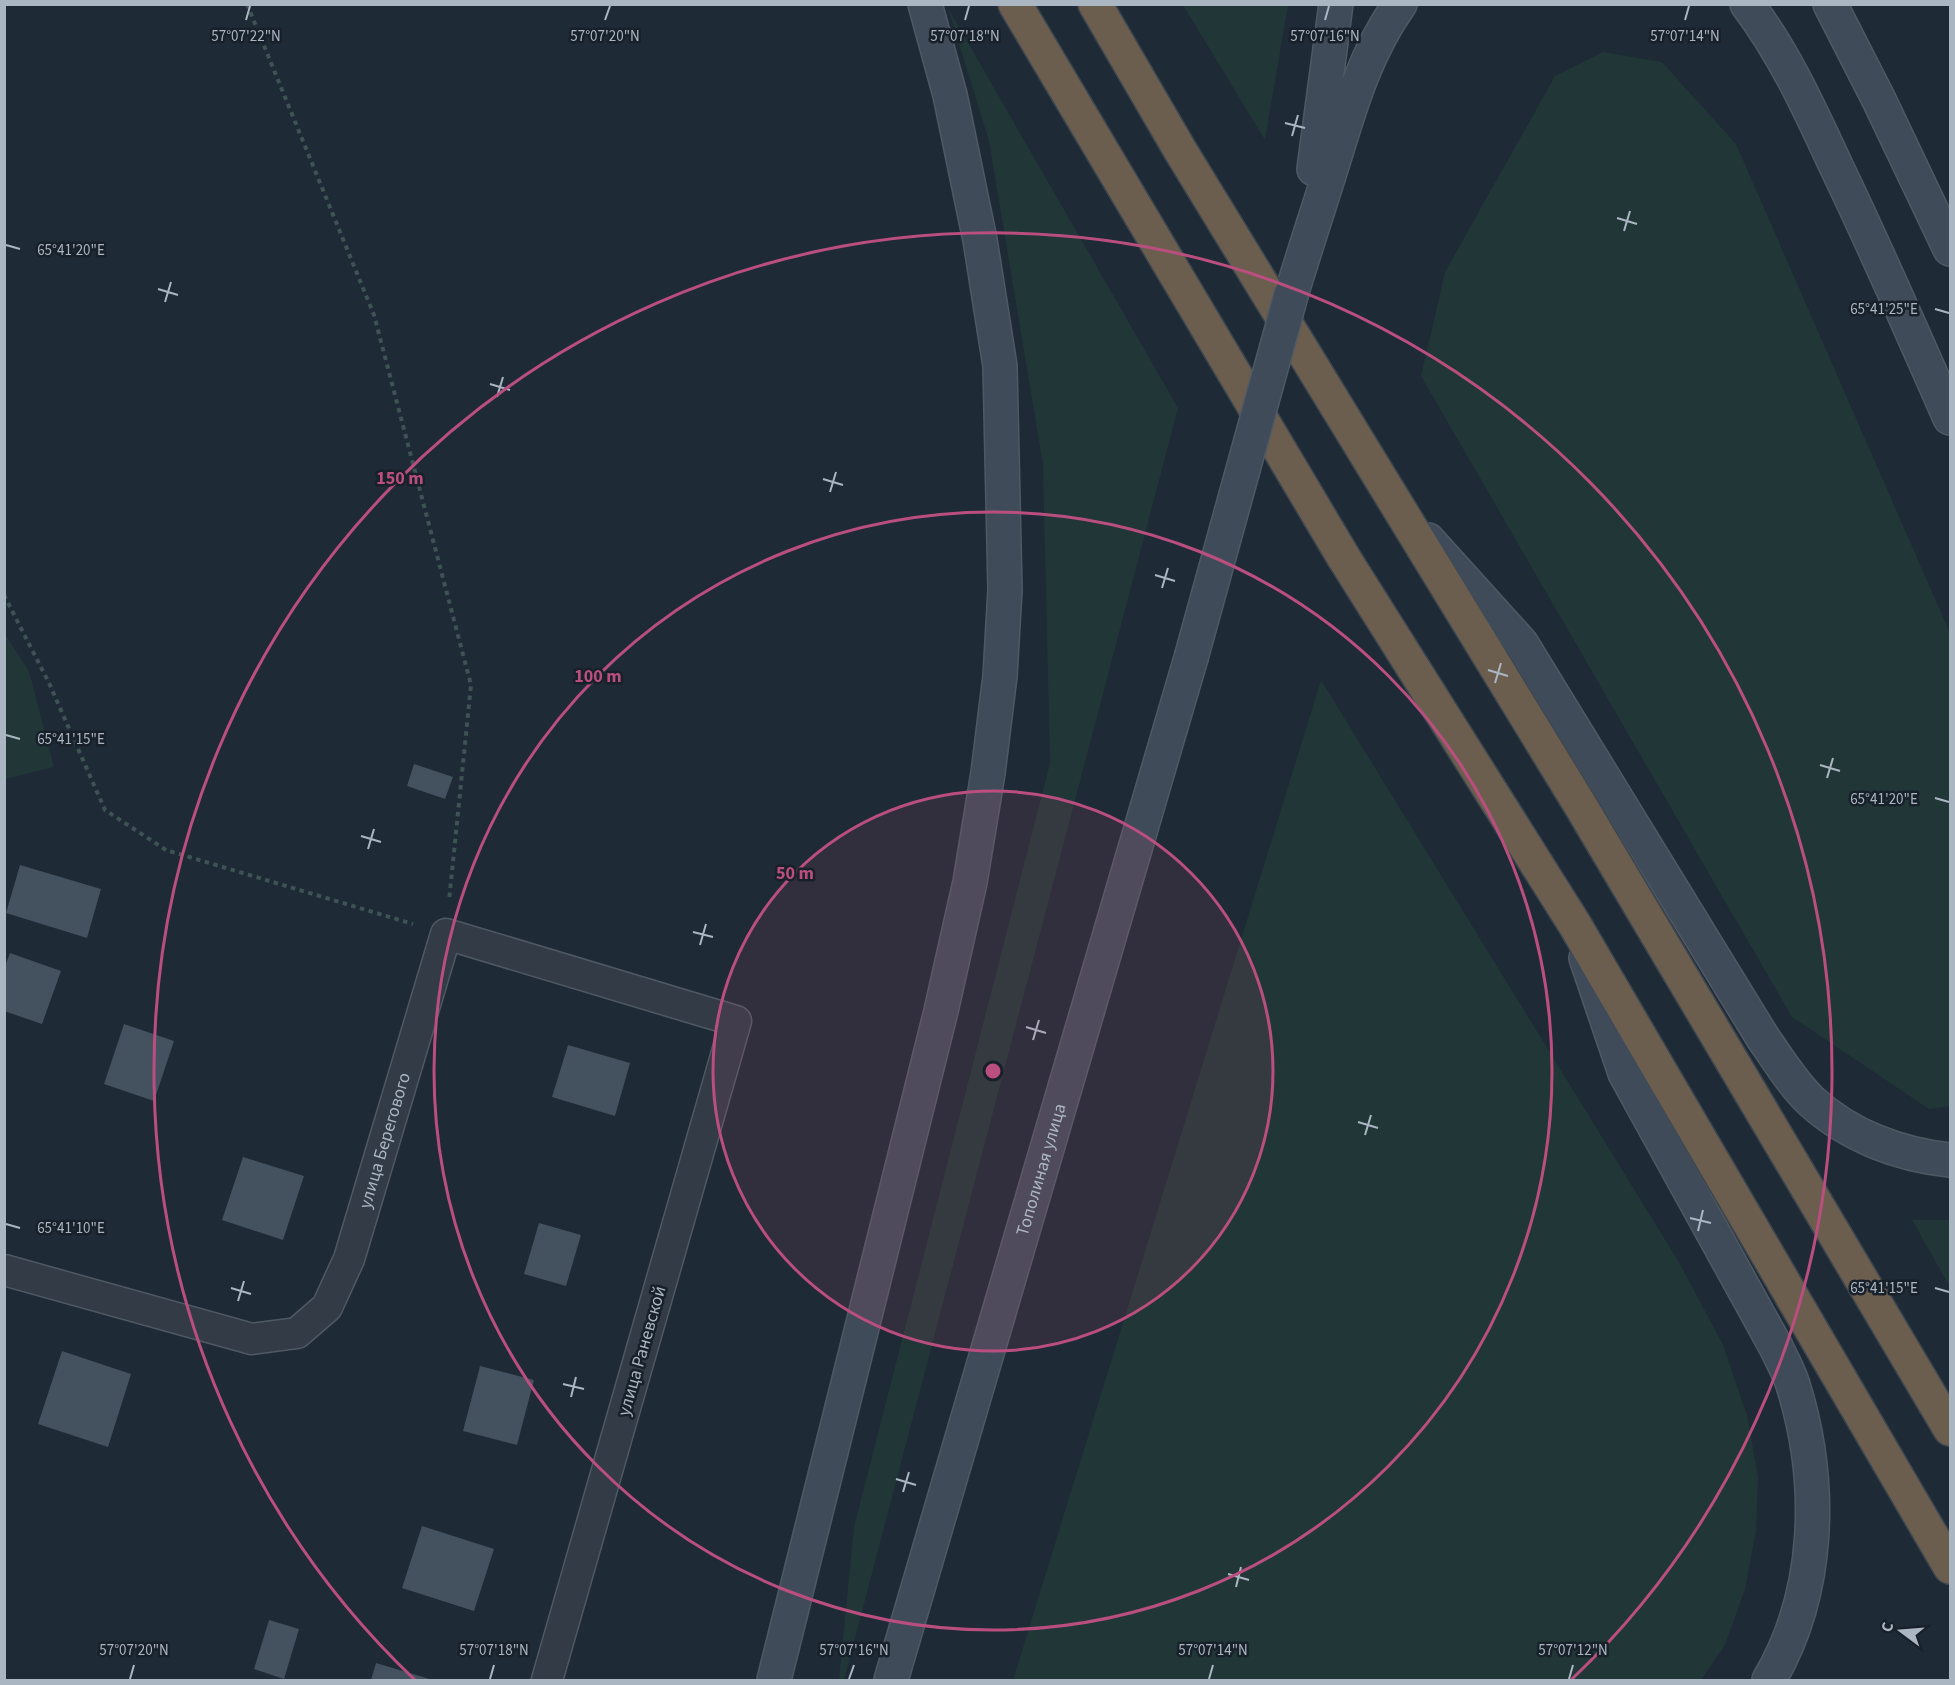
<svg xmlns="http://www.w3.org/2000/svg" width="1955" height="1685" font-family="'Source Sans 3',sans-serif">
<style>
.green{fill:#213737}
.building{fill:#44515f}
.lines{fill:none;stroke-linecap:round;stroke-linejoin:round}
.street-casing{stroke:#4f5964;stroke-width:33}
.secondary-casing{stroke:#4f5964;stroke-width:36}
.highway-casing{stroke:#3c4650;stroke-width:36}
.path{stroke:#3e5354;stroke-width:4;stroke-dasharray:4.5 4.5;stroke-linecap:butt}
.street{stroke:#323b46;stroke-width:30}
.secondary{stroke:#404b59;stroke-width:33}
.highway{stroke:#6c5e4f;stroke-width:33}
.secondary-bridge-casing{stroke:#4f5964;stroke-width:36;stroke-linecap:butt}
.secondary-bridge{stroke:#404b59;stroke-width:33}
.ticks{fill:none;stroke:#abb6c3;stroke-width:2}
.ring{fill:none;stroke:#ba4f7f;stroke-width:3}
.labels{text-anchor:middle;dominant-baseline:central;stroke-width:5;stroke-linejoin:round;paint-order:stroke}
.street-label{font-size:18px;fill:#abb6c3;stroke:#18202a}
.ticks-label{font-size:15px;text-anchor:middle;fill:#abb6c3;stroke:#18202a;stroke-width:5;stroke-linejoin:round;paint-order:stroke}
.centre{fill:#ba4f7f;stroke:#18202a;stroke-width:3}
.ring-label{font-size:18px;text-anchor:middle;font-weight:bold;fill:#ba4f7f;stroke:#18202a;stroke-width:5;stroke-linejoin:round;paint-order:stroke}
</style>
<rect width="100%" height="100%" fill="#1e2a35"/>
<path class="green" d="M 1183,5 L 1288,5 L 1265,140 Z
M 948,8 L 1178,408 L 844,1680 L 839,1680 L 854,1527 L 1050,763 L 1043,464 L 989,141 Z
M 1603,52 L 1662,62 L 1736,144 L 1950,633 L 1950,1106 L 1929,1109 L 1792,1017 L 1421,376 L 1445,272 L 1555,76 Z
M 5,634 L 29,671 L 54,767 L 5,779 Z
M 1321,680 L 1680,1264 L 1723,1345 L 1747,1415 L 1758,1477 L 1756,1531 L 1745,1589 L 1725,1645 L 1701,1680 L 1013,1680 Z
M 1912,1220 L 1950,1220 L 1950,1287 Z"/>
<path class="building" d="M 414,764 L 453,777 L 445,799 L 407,786 Z
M 20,865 L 101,889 L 87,938 L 6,913 Z
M 10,953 L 61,971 L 42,1024 L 4,1011 L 4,969 Z
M 124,1024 L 174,1041 L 154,1101 L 104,1084 Z
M 568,1045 L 630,1063 L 615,1116 L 552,1097 Z
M 243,1157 L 304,1176 L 283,1240 L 222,1220 Z
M 539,1223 L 581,1235 L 566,1286 L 524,1274 Z
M 62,1351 L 131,1374 L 108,1447 L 38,1424 Z
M 480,1366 L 534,1380 L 517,1445 L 463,1431 Z
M 422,1526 L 494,1549 L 474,1611 L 402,1588 Z
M 269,1620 L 299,1629 L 284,1679 L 254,1669 Z
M 376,1663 L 433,1680 L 371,1680 Z"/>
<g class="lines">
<g class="street-casing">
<g id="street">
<path id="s1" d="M 4,1270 L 252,1339 L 297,1333 L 327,1307 L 349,1259 L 446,934 L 736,1021 L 547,1680"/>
</g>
</g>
<g class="secondary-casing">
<g id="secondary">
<path d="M 1747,4 C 1785,54 1811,112 1837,168 C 1877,251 1913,334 1950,418"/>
<path d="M 1830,4 L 1879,100 L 1950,249"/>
<path d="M 1314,169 L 1336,4"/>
<path d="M 1292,292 C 1306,246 1321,201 1335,156 C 1351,103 1367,50 1400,4"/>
<path d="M 1428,540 L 1521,643 L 1763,1038 C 1778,1059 1792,1083 1811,1101 C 1849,1136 1900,1155 1950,1160"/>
<path d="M 1586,958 L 1625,1073 L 1776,1347 C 1782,1360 1789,1372 1793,1385 C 1823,1481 1821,1592 1769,1680"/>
<path d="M 774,1680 L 941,1011 L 970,882 L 988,773 L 1000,676 L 1005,590 L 1000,366 L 980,240 L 950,95 L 925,4"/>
<path id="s2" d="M 891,1680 L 1191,658"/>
</g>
</g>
<g class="highway-casing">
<path id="highway" d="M 1015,4 L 1344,558 L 1575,925 L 1950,1567
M 1095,4 L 1180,150 L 1582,808 L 1950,1429"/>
</g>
<path class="path" d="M 247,4 L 374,315 L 471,685 L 449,901
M 4,595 L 49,683 L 105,810 L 166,850 L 413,924"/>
<use href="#street" class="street"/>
<use href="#secondary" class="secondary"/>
<use href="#highway" class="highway"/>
<g class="secondary-bridge-casing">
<path id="secondary-bridge" d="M 1191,658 L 1292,292"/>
</g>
<use href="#secondary-bridge" class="secondary-bridge"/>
</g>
<path class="ticks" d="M 246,20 L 250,6M 605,20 L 610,6M 965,20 L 969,6M 1325,20 L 1329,6M 1685,20 L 1689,6M 1285,123 L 1305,128M 1292,136 L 1298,115M 1617,218 L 1637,224M 1624,231 L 1630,211M 6,245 L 20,249M 158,289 L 178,295M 165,302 L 171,282M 1935,309 L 1949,313M 490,384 L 510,390M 497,397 L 503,377M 823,479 L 843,485M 830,492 L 836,472M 1155,575 L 1175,581M 1162,588 L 1168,568M 1488,670 L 1508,676M 1495,683 L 1501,663M 6,735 L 20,739M 1820,765 L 1840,771M 1827,778 L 1833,758M 1935,798 L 1949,802M 361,836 L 381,842M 368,849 L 374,829M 693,932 L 713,937M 700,945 L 706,924M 1026,1027 L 1046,1033M 1033,1040 L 1039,1020M 1358,1122 L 1378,1128M 1365,1135 L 1371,1115M 1690,1218 L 1711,1223M 6,1224 L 20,1228M 1698,1231 L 1703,1210M 231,1288 L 251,1294M 1935,1288 L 1949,1292M 238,1301 L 244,1281M 563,1384 L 584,1389M 571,1397 L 576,1377M 896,1479 L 916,1485M 903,1492 L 909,1472M 1228,1574 L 1249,1580M 1236,1587 L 1241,1567M 130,1679 L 134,1665M 490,1679 L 494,1665M 849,1679 L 854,1665M 1209,1679 L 1213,1665M 1569,1679 L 1573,1665"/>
<circle cx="993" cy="1071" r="280" fill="#ba4f7f" fill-opacity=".12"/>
<g class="ring">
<circle cx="993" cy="1071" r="280"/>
<circle cx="993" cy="1071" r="559"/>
<path d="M415 1680A839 839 0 1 1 1571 1680"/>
</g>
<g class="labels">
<g class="street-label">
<text stroke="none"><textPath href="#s1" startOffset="519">улица Берегового</textPath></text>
<text stroke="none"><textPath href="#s2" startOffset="532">Тополиная улица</textPath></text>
<text transform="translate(642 1351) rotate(-74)">улица Раневской</text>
</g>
</g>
<g class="ticks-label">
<text x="246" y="41">57°07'22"N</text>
<text x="605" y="41">57°07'20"N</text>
<text x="965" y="41">57°07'18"N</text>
<text x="1325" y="41">57°07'16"N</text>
<text x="1685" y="41">57°07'14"N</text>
<text x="71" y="255">65°41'20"E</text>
<text x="1884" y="314">65°41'25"E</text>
<text x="71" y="744">65°41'15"E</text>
<text x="1884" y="804">65°41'20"E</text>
<text x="71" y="1233">65°41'10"E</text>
<text x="1884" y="1293">65°41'15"E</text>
<text x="134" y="1655">57°07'20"N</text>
<text x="494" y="1655">57°07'18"N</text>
<text x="854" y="1655">57°07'16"N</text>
<text x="1213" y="1655">57°07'14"N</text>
<text x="1573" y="1655">57°07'12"N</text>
</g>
<circle cx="993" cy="1071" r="9" class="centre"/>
<g class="ring-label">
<text x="400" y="484">150 m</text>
<text x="598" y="682">100 m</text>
<text x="795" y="879">50 m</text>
</g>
<rect width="1955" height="1685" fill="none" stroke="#abb6c3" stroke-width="12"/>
<g transform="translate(1901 1631) rotate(286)" stroke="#18202a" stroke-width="4.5" paint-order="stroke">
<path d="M0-4.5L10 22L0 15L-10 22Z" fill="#abb6c3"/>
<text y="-9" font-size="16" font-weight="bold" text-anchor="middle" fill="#abb6c3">С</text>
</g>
</svg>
